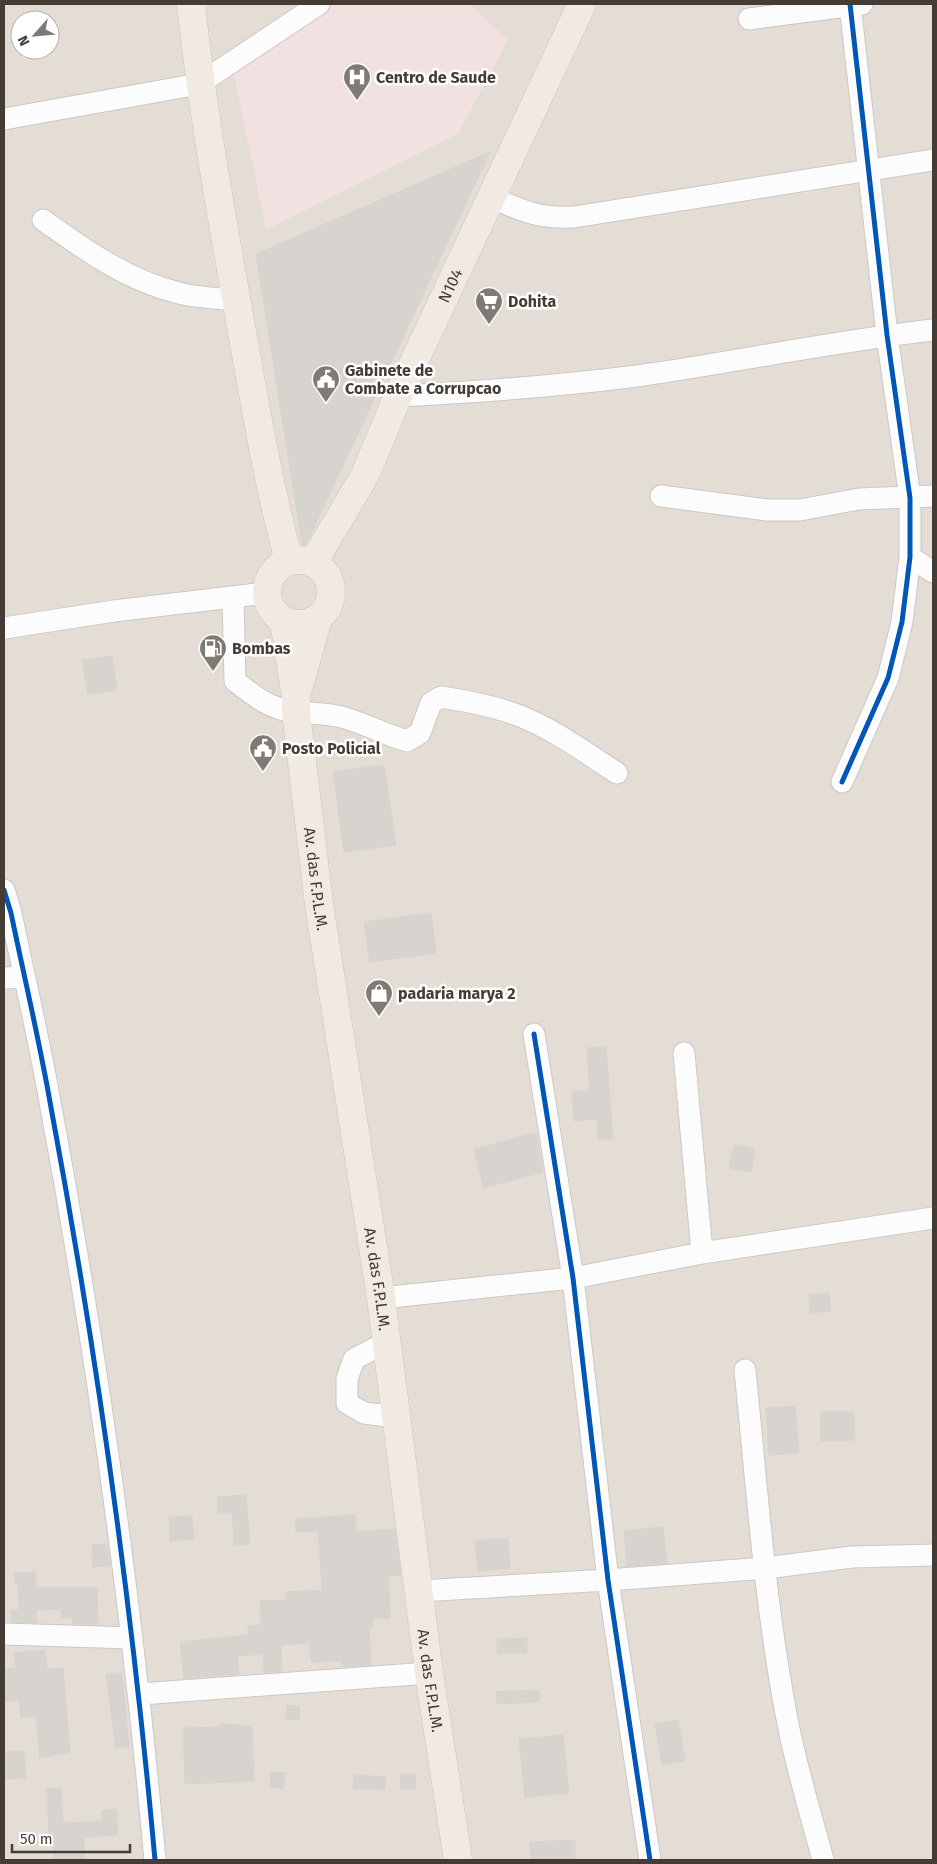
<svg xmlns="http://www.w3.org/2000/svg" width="937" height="1864" font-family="'Fira Sans',sans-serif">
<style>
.residential{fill:#e3ddd5;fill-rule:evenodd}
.medical{fill:#f1e1e0}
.building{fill:#d7d3cf;stroke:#d7d3ce}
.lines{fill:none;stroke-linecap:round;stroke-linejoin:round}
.minor-casing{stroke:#cbc8c4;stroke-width:23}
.major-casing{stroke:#d1c5b6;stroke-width:29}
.minor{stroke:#fdfcfc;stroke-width:21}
.major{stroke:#f0eae3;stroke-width:28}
.cycleway-casing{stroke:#fff;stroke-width:8}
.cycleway{stroke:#0057b8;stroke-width:5}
.labels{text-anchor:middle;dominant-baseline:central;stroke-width:5;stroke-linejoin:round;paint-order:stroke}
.poi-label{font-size:16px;font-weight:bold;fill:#443c35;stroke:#fff;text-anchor:start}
.street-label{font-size:16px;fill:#443c35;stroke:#fff}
</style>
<rect width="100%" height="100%" fill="#efece8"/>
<path class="residential" d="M 4,4 L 933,4 L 933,1860 L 4,1860 ZM 20,20 L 50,20 L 50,50 L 20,50 Z"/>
<path class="medical" d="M 332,4 L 469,4 L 508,40 L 458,134 L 266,230 L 233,69 Z"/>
<path class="building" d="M 490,152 L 309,538 L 303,550 L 256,254 Z
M 112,656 L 117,690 L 88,694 L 82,660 Z
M 384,765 L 396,845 L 344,852 L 333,772 Z
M 431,913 L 436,953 L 370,962 L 364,922 Z
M 606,1047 L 613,1139 L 598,1139 L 597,1119 L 574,1121 L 572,1092 L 590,1091 L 587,1048 Z
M 536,1133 L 543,1172 L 484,1188 L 474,1149 Z
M 734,1145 L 755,1149 L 751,1172 L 729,1168 Z
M 829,1293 L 831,1311 L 810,1313 L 809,1295 Z
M 795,1406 L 799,1453 L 769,1455 L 766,1408 Z
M 821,1412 L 854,1412 L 855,1440 L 821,1441 Z
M 246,1495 L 250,1544 L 234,1545 L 232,1512 L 218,1513 L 217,1497 Z
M 355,1515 L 356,1532 L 395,1529 L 401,1575 L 389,1576 L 390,1618 L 373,1618 L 373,1626 L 369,1627 L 371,1665 L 342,1667 L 342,1661 L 311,1662 L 309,1643 L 281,1645 L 282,1671 L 264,1672 L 263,1654 L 237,1656 L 239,1674 L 184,1678 L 180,1642 L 248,1635 L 248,1626 L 261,1625 L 260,1601 L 286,1600 L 286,1592 L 322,1590 L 318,1531 L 296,1532 L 295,1519 Z
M 192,1516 L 194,1539 L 170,1541 L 169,1517 Z
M 663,1527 L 667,1563 L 627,1566 L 624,1531 Z
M 508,1538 L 510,1568 L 478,1571 L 475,1541 Z
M 107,1544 L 110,1566 L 93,1567 L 92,1545 Z
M 35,1572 L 36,1588 L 97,1588 L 98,1624 L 73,1624 L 72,1617 L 61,1618 L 61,1609 L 36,1610 L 37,1623 L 11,1622 L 11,1610 L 19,1610 L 18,1584 L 15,1584 L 15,1573 Z
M 527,1638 L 527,1652 L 497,1654 L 497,1639 Z
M 45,1650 L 47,1669 L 63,1668 L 70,1752 L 40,1758 L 36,1716 L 21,1717 L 19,1700 L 4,1702 L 4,1669 L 16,1668 L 14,1653 Z
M 122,1673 L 129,1746 L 116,1748 L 106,1674 Z
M 540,1690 L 540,1702 L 497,1704 L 496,1692 Z
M 287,1705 L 300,1706 L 299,1720 L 286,1719 Z
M 678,1720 L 685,1761 L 662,1765 L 655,1724 Z
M 224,1724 L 252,1726 L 254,1781 L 185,1784 L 183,1728 L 215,1727 Z
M 563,1735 L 569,1793 L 525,1797 L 519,1739 Z
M 24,1751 L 26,1778 L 4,1779 L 4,1752 Z
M 271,1772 L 285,1773 L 284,1789 L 270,1787 Z
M 401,1774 L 416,1775 L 415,1789 L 400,1788 Z
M 354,1775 L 386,1777 L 385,1790 L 353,1788 Z
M 61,1788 L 63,1823 L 103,1821 L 102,1811 L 116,1809 L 118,1835 L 83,1837 L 86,1860 L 54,1860 L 52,1837 L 49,1837 L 47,1789 Z
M 575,1840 L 575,1859 L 531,1860 L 530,1842 Z"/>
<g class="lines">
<g class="minor-casing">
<path id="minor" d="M 749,19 L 862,4
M 4,119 L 199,84 L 319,4
M 491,197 C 522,211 539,219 574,217 L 933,160
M 43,220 C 85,250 128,281 179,293 C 197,298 218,298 237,300
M 398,396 C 478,392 558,386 637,376 C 736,362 834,341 933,330
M 661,496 L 767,510 L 800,510 L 859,499 L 933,496
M 910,557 L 933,572
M 233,597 L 235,681 C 254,696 271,710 296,712 C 313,714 329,713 345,718 C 366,724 386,735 407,741 L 420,733 L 431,703 L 441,697 C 467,701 495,706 520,716 C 555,730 586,753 617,773
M 4,628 L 114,611 L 266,593
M 842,782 L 888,678 L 902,622 L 910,557 L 910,498 L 887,335 L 850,4
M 4,890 L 11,913 C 24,976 39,1039 50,1102 C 97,1353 132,1606 155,1860
M 4,978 L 24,977
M 534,1034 L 573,1278 L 608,1580 L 650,1860
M 684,1053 L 702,1253
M 381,1298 L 573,1278 L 702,1253 L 933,1218
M 387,1342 L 354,1359 L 347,1379 L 347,1403 L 364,1413 L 397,1417
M 745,1370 C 757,1488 765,1608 788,1724 C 797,1770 811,1815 823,1860
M 420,1591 L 608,1580 L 766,1568 L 852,1557 L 933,1555
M 4,1634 L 132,1638
M 140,1694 L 429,1673"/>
</g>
<g class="major-casing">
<g id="major">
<path d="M 191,4 C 202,108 221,212 239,315 C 254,398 267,480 289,561"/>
<circle cx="299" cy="592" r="32"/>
<path id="s1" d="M 313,563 L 365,475 L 398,396 L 582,4"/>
<path id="s2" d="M 284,621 L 296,698 L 296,712 L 319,904 L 381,1298 L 429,1673 L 458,1860"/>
<path d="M 298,689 L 318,618"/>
</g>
</g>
<use href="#minor" class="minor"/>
<use href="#major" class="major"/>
<g class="cycleway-casing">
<path id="cycleway" d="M 842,782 L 888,678 L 902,622 L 910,557 L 910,498 L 887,335 L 850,4
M 4,890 L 11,913 C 24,976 39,1039 50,1102 C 97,1353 132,1606 155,1860
M 534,1034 L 573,1278 L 608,1580 L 650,1860"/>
</g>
<use href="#cycleway" class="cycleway"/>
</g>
<defs>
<g id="hospital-pin" transform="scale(1.4375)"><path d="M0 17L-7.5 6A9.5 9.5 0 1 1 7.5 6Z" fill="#807a74" stroke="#fff"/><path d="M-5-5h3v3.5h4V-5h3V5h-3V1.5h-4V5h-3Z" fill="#fff"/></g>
<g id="supermarket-pin" transform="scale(1.4375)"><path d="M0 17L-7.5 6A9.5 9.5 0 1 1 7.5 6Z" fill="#807a74" stroke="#fff"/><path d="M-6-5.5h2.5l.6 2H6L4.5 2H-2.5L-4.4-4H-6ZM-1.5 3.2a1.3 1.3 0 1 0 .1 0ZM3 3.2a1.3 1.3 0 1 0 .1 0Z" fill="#fff"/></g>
<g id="civic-pin" transform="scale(1.4375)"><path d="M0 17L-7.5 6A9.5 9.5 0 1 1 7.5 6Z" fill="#807a74" stroke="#fff"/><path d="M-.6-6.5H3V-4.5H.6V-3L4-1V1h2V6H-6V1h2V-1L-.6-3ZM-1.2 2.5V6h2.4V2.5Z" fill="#fff"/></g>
<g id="fuel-pin" transform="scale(1.4375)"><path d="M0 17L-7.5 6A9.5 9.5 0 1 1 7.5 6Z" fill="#807a74" stroke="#fff"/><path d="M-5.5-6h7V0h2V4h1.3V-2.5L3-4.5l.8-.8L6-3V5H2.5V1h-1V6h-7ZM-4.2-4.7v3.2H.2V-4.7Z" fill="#fff"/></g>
<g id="shop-pin" transform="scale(1.4375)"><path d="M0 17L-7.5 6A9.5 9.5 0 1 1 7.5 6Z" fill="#807a74" stroke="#fff"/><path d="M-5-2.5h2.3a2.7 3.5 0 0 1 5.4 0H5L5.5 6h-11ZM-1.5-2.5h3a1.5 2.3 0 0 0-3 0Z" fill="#fff"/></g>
</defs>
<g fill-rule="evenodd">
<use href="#hospital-pin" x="357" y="77"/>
<use href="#supermarket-pin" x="489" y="301"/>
<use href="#civic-pin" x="326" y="379"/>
<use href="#fuel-pin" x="213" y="648"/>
<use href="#civic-pin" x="263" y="748"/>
<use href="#shop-pin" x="379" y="993"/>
</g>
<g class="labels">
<g class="poi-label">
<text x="376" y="77">Centro de Saude</text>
<text x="508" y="301">Dohita</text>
<text x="345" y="370">Gabinete de<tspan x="345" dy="18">Combate a Corrupcao</tspan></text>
<text x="232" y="648">Bombas</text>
<text x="282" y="748">Posto Policial</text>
<text x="398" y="993">padaria marya 2</text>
</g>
<g class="street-label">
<text stroke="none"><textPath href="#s1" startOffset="310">N104</textPath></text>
<text stroke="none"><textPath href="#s2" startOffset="260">Av. das F.P.L.M.</textPath></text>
<text stroke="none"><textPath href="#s2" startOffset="665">Av. das F.P.L.M.</textPath></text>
<text stroke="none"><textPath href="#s2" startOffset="1070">Av. das F.P.L.M.</textPath></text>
</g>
</g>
<rect width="937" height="1864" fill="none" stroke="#443c35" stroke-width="10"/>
<g transform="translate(35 35) rotate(243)"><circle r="24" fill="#ffffff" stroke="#b4b1ae"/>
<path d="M0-4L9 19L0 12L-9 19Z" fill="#807a74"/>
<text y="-8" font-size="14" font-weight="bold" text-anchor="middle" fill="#443c35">N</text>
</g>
<path d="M12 1844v8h118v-8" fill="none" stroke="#443c35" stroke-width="2.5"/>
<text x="20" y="1844" font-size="15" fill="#443c35" stroke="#ffffff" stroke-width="4" paint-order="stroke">50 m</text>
</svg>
